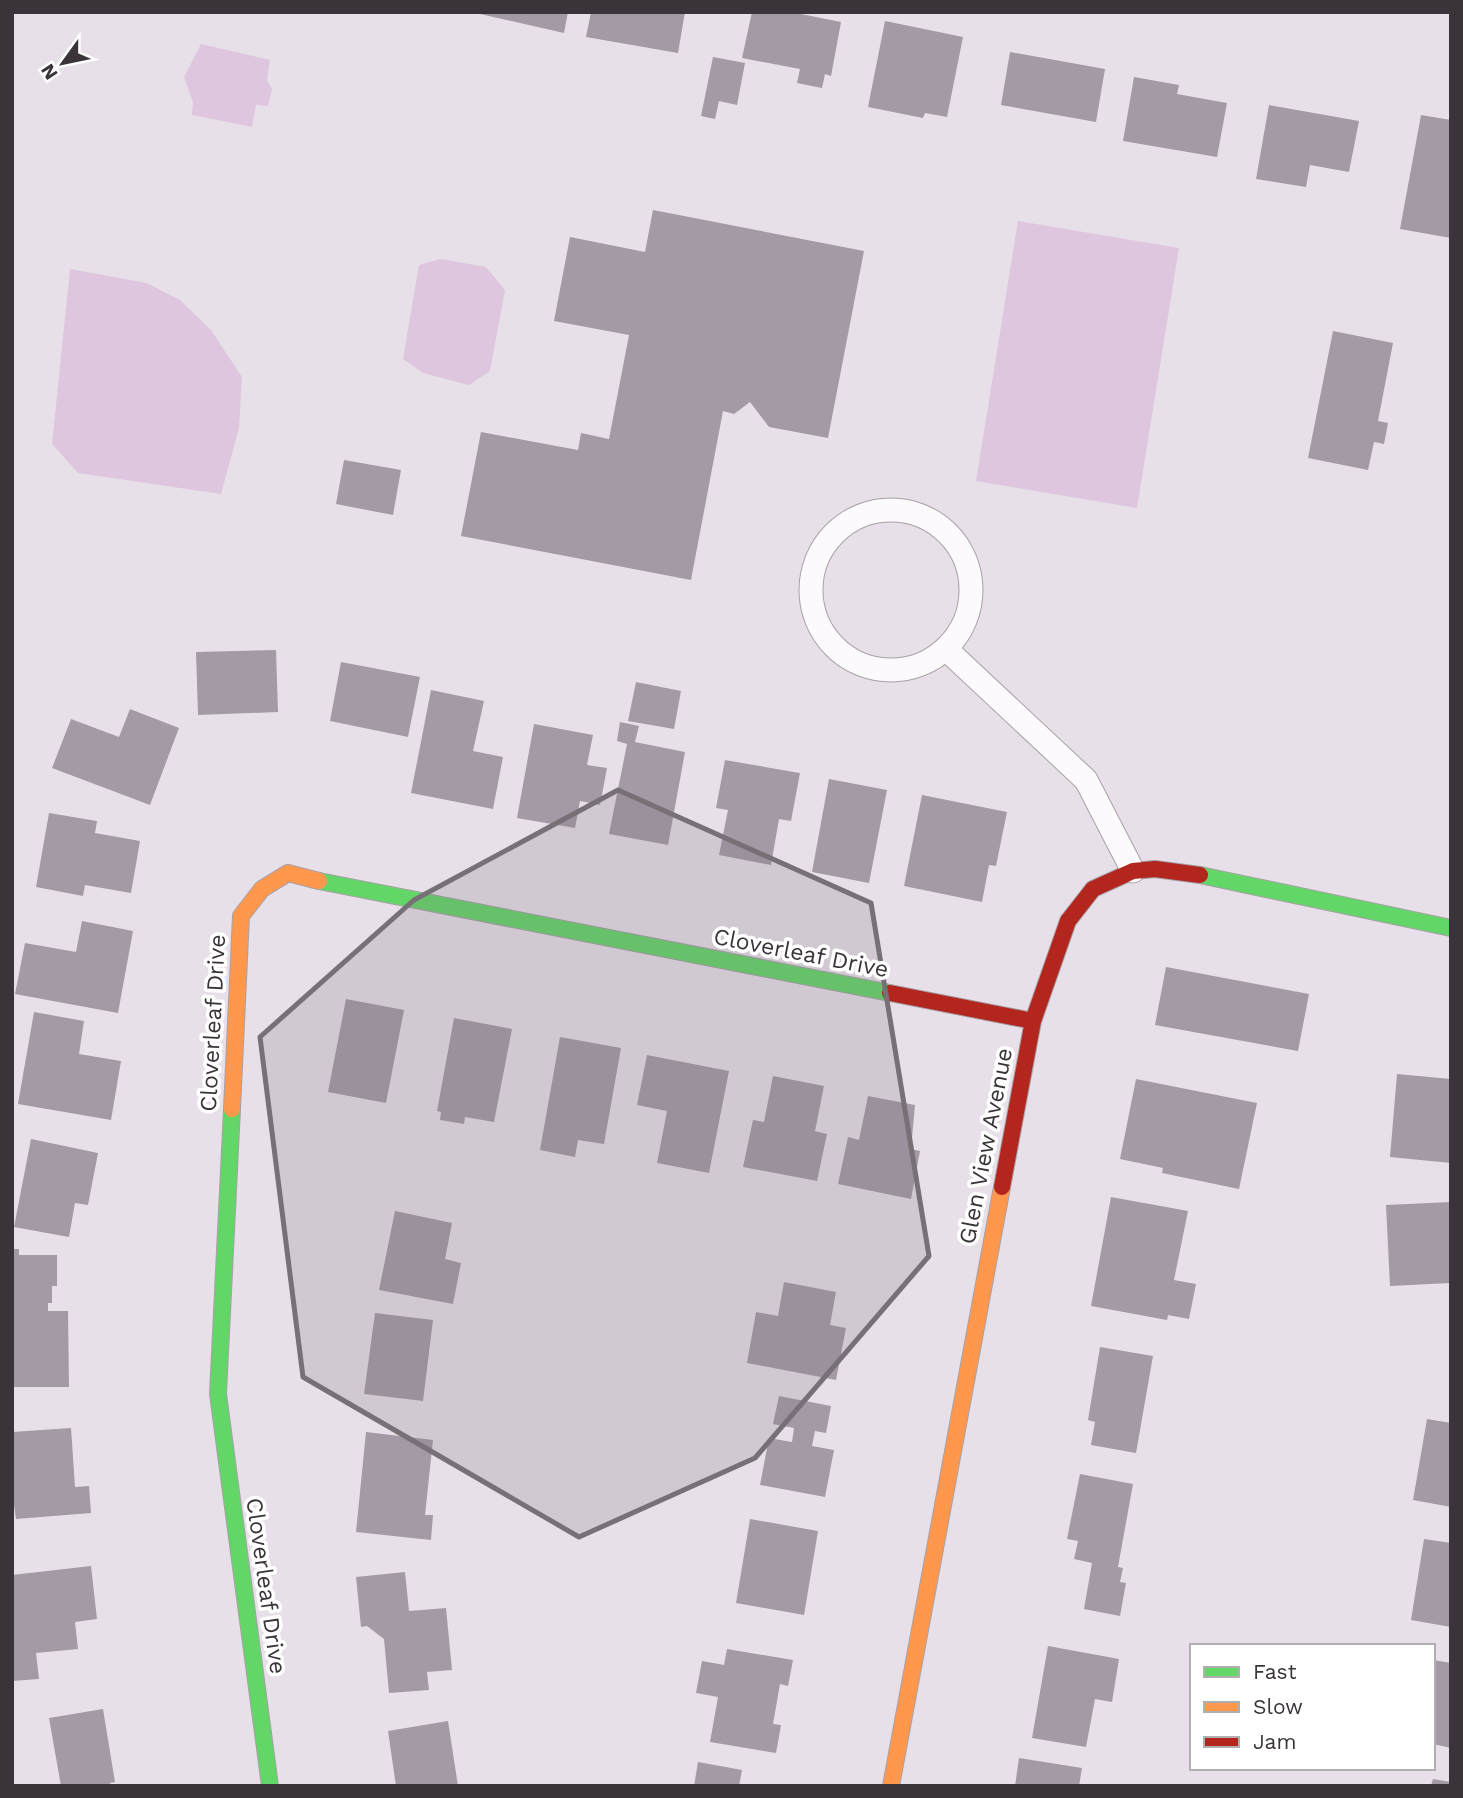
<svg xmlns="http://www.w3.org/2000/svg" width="1463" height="1798" font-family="'Work Sans',sans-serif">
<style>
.green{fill:#ddc6de}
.building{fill:#a49aa5}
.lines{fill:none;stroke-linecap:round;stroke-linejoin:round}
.lane-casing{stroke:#a7a1a7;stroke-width:25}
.fast-casing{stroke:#a7a1a7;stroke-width:18}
.slow-casing{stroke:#a7a1a7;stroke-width:18}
.jam-casing{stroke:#a7a1a7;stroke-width:18}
.lane{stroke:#fcfafc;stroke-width:23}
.fast{stroke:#63d668;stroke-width:16}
.slow{stroke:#ff974d;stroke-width:16}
.jam{stroke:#b3261e;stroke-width:16}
.marked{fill:#777077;fill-opacity:0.2;stroke:#777077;stroke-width:5;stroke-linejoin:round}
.labels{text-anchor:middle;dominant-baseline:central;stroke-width:7;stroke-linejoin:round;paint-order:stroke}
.street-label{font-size:23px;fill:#3a343a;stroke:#fff}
</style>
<rect width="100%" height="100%" fill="#e8e0e8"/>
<path class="green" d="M 201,44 L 270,60 L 267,80 L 272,89 L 268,106 L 256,105 L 252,127 L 192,115 L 193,102 L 184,77 Z
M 1018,221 L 1179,248 L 1137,508 L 976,481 Z
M 441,259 L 486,267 L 505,290 L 490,371 L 469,385 L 423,373 L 403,359 L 419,265 Z
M 70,269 L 147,283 L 180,300 L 211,330 L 242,377 L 239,428 L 221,494 L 78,473 L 52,444 Z"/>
<path class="building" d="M 471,12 L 568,12 L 564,33 Z
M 591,12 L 685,12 L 678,53 L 586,37 Z
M 752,12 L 791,12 L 841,22 L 831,76 L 825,74 L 822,88 L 797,83 L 800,69 L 742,58 Z
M 885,21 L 963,37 L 947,117 L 925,113 L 923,118 L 868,107 Z
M 1010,52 L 1105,69 L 1096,122 L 1001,105 Z
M 713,57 L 745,63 L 737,105 L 719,101 L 715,119 L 701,116 Z
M 1134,77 L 1179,85 L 1177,94 L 1227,103 L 1217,157 L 1123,141 Z
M 1269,105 L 1359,121 L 1349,172 L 1310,165 L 1306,187 L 1256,179 Z
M 1421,115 L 1451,120 L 1451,238 L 1400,229 Z
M 653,210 L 864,251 L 828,438 L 769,427 L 750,402 L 734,414 L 723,411 L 691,580 L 461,536 L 481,432 L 578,450 L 581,433 L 609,439 L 629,335 L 554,321 L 570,237 L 645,252 Z
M 1333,331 L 1393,343 L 1378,421 L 1388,423 L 1384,444 L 1374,442 L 1368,470 L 1308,458 Z
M 344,460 L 401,470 L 393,515 L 336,504 Z
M 276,650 L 278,712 L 198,715 L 196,652 Z
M 341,662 L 420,677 L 408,737 L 330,721 Z
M 636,682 L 681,691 L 674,729 L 628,721 Z
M 431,690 L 484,701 L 473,751 L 503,757 L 493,809 L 411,793 Z
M 130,709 L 179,728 L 150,805 L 52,768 L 71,719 L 119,737 Z
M 620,722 L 639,726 L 635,742 L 685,752 L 668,845 L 609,834 L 627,744 L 617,741 Z
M 534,724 L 593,735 L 587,765 L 607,768 L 600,805 L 580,801 L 575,828 L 517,818 Z
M 725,760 L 800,773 L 791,821 L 779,819 L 771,865 L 719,855 L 728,810 L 716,808 Z
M 829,779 L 887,790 L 869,883 L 812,872 Z
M 922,795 L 1007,812 L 996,866 L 989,865 L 982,902 L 904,886 Z
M 49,813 L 97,821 L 95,833 L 140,841 L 131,893 L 85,885 L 83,896 L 36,887 Z
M 82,921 L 133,931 L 118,1013 L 15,994 L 25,943 L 76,952 Z
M 1166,967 L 1309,994 L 1298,1051 L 1155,1025 Z
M 346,999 L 404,1010 L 386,1103 L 328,1092 Z
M 34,1012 L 84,1021 L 79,1054 L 121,1061 L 111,1120 L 18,1104 Z
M 454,1018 L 512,1029 L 494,1122 L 465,1117 L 464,1124 L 440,1120 L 441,1112 L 437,1111 Z
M 560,1037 L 621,1048 L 604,1144 L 578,1140 L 575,1157 L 540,1150 Z
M 647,1055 L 729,1071 L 709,1173 L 657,1163 L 667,1111 L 637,1105 Z
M 1397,1074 L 1451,1079 L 1451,1163 L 1390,1157 Z
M 773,1076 L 824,1086 L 815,1131 L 827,1134 L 817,1181 L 743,1167 L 753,1120 L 764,1122 Z
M 1136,1079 L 1257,1103 L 1239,1189 L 1162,1173 L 1163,1168 L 1120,1159 Z
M 868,1096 L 915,1105 L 911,1149 L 920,1151 L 911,1199 L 838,1184 L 848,1137 L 859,1140 Z
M 31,1139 L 98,1153 L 88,1205 L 75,1203 L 69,1237 L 14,1227 Z
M 1111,1197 L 1188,1211 L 1174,1280 L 1196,1284 L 1189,1319 L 1168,1315 L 1167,1320 L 1091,1306 Z
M 1451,1202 L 1451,1283 L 1390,1286 L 1386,1205 Z
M 395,1211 L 452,1223 L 445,1259 L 461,1263 L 453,1304 L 379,1290 Z
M 12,1249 L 19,1249 L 19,1255 L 57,1255 L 57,1286 L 52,1286 L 52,1303 L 48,1303 L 48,1311 L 68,1311 L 69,1387 L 12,1387 Z
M 784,1282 L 836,1292 L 830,1325 L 846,1328 L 836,1380 L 747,1363 L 756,1312 L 778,1316 Z
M 375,1313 L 433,1320 L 423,1401 L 364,1394 Z
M 1100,1347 L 1153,1356 L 1136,1453 L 1091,1445 L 1095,1422 L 1088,1420 Z
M 779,1396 L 831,1406 L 826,1433 L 815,1431 L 812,1446 L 834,1450 L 825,1497 L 760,1485 L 769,1438 L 792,1442 L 794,1428 L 773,1424 Z
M 1427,1419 L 1451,1423 L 1451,1507 L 1413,1500 Z
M 71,1428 L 75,1487 L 89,1486 L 91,1513 L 16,1519 L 14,1505 L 12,1505 L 12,1432 Z
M 366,1432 L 433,1440 L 425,1515 L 433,1515 L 431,1540 L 356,1532 Z
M 1080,1474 L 1133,1484 L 1118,1567 L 1123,1568 L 1120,1582 L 1126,1583 L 1120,1616 L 1084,1609 L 1092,1563 L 1074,1559 L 1078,1541 L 1067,1539 Z
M 750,1519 L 818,1531 L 804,1615 L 736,1603 Z
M 1424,1539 L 1451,1543 L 1451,1627 L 1411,1620 Z
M 91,1566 L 97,1619 L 75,1622 L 78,1649 L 36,1653 L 39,1679 L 12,1681 L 12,1575 Z
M 405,1572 L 409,1611 L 446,1608 L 452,1670 L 427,1672 L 429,1690 L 389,1693 L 384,1639 L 367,1626 L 361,1627 L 356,1577 Z
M 1048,1646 L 1119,1659 L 1112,1702 L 1095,1699 L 1086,1747 L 1032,1738 Z
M 727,1649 L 793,1660 L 788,1686 L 780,1684 L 773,1724 L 781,1725 L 776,1753 L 710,1742 L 718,1697 L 696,1693 L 702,1661 L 724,1665 Z
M 1433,1660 L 1451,1663 L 1451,1748 L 1433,1744 Z
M 103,1709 L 115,1782 L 110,1783 L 110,1786 L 61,1786 L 49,1718 Z
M 448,1721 L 458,1786 L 396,1786 L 388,1731 Z
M 1019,1758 L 1082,1768 L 1079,1786 L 1015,1786 Z
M 698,1762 L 742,1770 L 739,1786 L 694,1786 Z
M 1433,1779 L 1451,1782 L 1451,1786 L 1431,1786 Z"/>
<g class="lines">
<g class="lane-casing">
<path id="lane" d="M811 590a80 80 0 1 1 160 0a80 80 0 1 1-160 0Z
M 947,650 L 1086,780 L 1133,871"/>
</g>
<g class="fast-casing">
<path id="fast" d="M 1200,875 L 1451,928
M 319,881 L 890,993
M 232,1109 L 218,1394 L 270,1786"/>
</g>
<g class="slow-casing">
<path id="slow" d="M 232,1109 L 241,916 L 262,889 L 288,873 L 319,881
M 891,1786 L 1002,1187"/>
</g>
<g class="jam-casing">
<path id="jam" d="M 890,993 L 1033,1021
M 1002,1187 L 1033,1021 L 1068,921 L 1093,889 L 1133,871 L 1155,869 L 1200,875"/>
</g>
<use href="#lane" class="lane"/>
<use href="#fast" class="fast"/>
<use href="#slow" class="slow"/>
<use href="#jam" class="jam"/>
</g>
<path class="marked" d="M 618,790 L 871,903 L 929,1256 L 755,1458 L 579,1537 L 303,1377 L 260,1037 L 414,900 Z"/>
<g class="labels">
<g class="street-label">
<text transform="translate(801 953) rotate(11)">Cloverleaf Drive</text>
<text transform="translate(213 1023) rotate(-87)">Cloverleaf Drive</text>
<text transform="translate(986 1146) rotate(-79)">Glen View Avenue</text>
<text transform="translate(266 1586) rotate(82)">Cloverleaf Drive</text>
</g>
</g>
<rect width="1463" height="1798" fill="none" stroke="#3a343a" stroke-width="28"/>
<rect x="1190" y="1644" width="245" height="126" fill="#ffffff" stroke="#b0aeb0" stroke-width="2"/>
<rect x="1204" y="1667" width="35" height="10" fill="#63d668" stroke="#b0aeb0" stroke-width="2"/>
<text x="1253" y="1679" font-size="21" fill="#3a343a">Fast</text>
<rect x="1204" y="1702" width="35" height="10" fill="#ff974d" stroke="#b0aeb0" stroke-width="2"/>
<text x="1253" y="1714" font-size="21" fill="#3a343a">Slow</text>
<rect x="1204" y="1737" width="35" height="10" fill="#b3261e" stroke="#b0aeb0" stroke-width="2"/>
<text x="1253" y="1749" font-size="21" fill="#3a343a">Jam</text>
<g transform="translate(63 63) rotate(237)" stroke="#ffffff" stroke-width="5" paint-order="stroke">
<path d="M0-5L12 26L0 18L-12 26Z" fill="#3a343a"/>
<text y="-10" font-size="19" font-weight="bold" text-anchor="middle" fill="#3a343a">N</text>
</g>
</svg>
